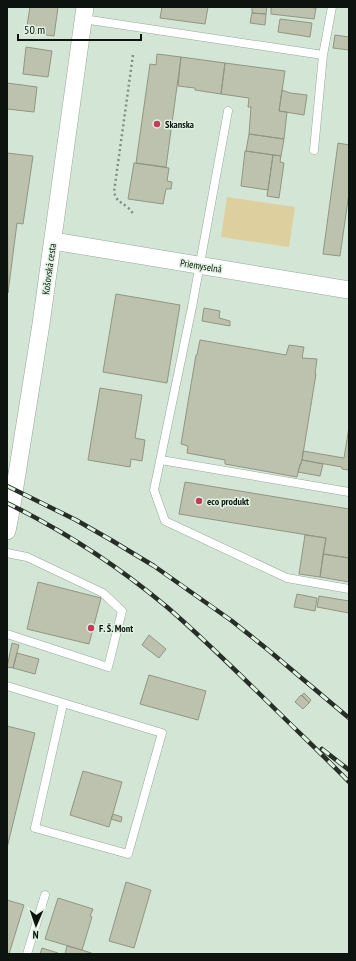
<svg xmlns="http://www.w3.org/2000/svg" width="356" height="961" font-family="'PT Sans Narrow',sans-serif">
<style>
.green{fill:#decf9e}
.building{fill:#bcc2ad;stroke:#909682}
.lines{fill:none;stroke-linecap:round;stroke-linejoin:round}
.service-casing{stroke:#96a798;stroke-width:9}
.minor-casing{stroke:#96a798;stroke-width:18}
.path{stroke:#808d82;stroke-width:2.5;stroke-dasharray:2 3;stroke-linecap:butt}
.service{stroke:#fff;stroke-width:8}
.minor{stroke:#fff;stroke-width:17}
.rail-casing{stroke:#262e27;stroke-width:4.5}
.rail{stroke:#e0f3e2;stroke-width:3;stroke-dasharray:9;stroke-linecap:butt}
.poi-dot{fill:#c9395b;stroke:#e0f3e2;stroke-width:1.5}
.labels{text-anchor:middle;dominant-baseline:central;stroke-width:3;stroke-linejoin:round;paint-order:stroke}
.poi-label{font-size:10px;font-weight:bold;fill:#0d130e;stroke:#e0f3e2;text-anchor:start}
.street-label{font-size:10px;fill:#0d130e;stroke:#e0f3e2}
</style>
<rect width="100%" height="100%" fill="#d3e5d5"/>
<path class="green" d="M 227,197 L 295,207 L 289,247 L 221,237 Z"/>
<path class="building" d="M 30,7 L 58,7 L 54,36 L 26,32 Z
M 162,7 L 208,7 L 205,24 L 160,18 Z
M 252,7 L 267,7 L 266,14 L 252,13 Z
M 271,7 L 306,7 L 316,8 L 314,19 L 271,14 Z
M 252,13 L 266,14 L 265,25 L 250,23 Z
M 280,19 L 312,23 L 310,37 L 278,32 Z
M 335,35 L 349,37 L 349,50 L 333,48 Z
M 26,47 L 52,51 L 48,77 L 23,74 Z
M 157,54 L 181,57 L 166,167 L 136,163 L 150,64 L 156,65 Z
M 181,57 L 225,63 L 221,94 L 195,90 L 195,88 L 178,86 Z
M 225,63 L 285,71 L 279,111 L 287,112 L 284,139 L 249,134 L 251,107 L 248,107 L 249,98 L 221,94 Z
M 7,83 L 37,87 L 34,112 L 7,109 Z
M 282,90 L 290,93 L 307,95 L 304,115 L 279,111 Z
M 249,134 L 284,139 L 281,156 L 246,151 Z
M 338,143 L 349,145 L 349,193 L 340,256 L 323,254 Z
M 245,151 L 273,155 L 268,190 L 241,186 Z
M 7,153 L 33,156 L 23,224 L 17,223 L 8,293 Z
M 273,155 L 281,156 L 280,162 L 284,163 L 279,198 L 267,196 Z
M 134,163 L 169,168 L 167,181 L 172,182 L 171,189 L 166,189 L 163,204 L 128,199 Z
M 116,294 L 180,305 L 167,383 L 103,372 Z
M 204,308 L 220,311 L 219,318 L 230,321 L 230,326 L 202,321 Z
M 200,340 L 286,355 L 289,345 L 304,347 L 302,358 L 317,359 L 315,374 L 316,374 L 302,460 L 301,464 L 300,464 L 297,477 L 225,464 L 225,460 L 187,453 L 188,446 L 181,444 L 196,355 L 197,355 Z
M 100,388 L 142,395 L 135,438 L 145,440 L 142,461 L 131,459 L 130,467 L 88,460 Z
M 349,427 L 349,470 L 342,469 L 342,467 L 302,460 L 303,451 L 344,458 Z
M 302,460 L 323,464 L 320,476 L 298,472 Z
M 185,482 L 349,509 L 349,558 L 323,554 L 326,538 L 179,514 Z
M 305,535 L 326,538 L 320,577 L 299,574 Z
M 323,554 L 349,558 L 349,582 L 320,577 Z
M 38,582 L 101,598 L 89,644 L 27,629 Z
M 297,594 L 317,598 L 315,611 L 294,607 Z
M 319,596 L 349,601 L 349,613 L 317,607 Z
M 149,635 L 166,649 L 159,658 L 142,645 Z
M 12,643 L 19,645 L 13,668 L 7,667 Z
M 17,653 L 39,659 L 35,674 L 13,668 Z
M 149,675 L 206,691 L 198,720 L 140,704 Z
M 304,693 L 311,700 L 309,703 L 302,695 Z
M 301,695 L 309,703 L 303,709 L 295,702 Z
M 7,726 L 35,733 L 7,848 Z
M 83,771 L 122,782 L 109,827 L 70,815 Z
M 113,814 L 122,817 L 121,822 L 111,819 Z
M 126,882 L 151,890 L 134,948 L 109,941 Z
M 58,898 L 93,909 L 90,916 L 92,917 L 82,950 L 45,939 Z
M 7,900 L 24,905 L 9,954 L 7,954 Z
M 67,946 L 82,950 L 94,954 L 65,954 Z
M 42,948 L 58,953 L 58,954 L 40,954 Z"/>
<g class="lines">
<g class="service-casing">
<path id="service" d="M 83,19 L 323,55
M 228,111 L 192,307 L 154,490 L 165,521 L 287,578 L 349,589
M 314,150 L 323,55 L 332,7
M 161,460 L 349,492
M 7,553 L 27,557 L 103,593 L 122,611 L 108,667 L 7,634
M 7,686 L 162,733 L 128,854 L 35,828 L 63,704
M 27,954 L 45,895"/>
</g>
<g class="minor-casing">
<path id="minor" d="M 53,241 L 349,290
M 7,531 L 12,505 L 41,324 L 85,7"/>
</g>
<path class="path" d="M 133,55 L 114,192 C 117,202 120,201 127,207 C 130,209 132,212 134,215"/>
<use href="#service" class="service"/>
<use href="#minor" class="minor"/>
<g class="rail-casing">
<path id="rail" d="M 7,486 L 76,520 L 111,540 L 154,566 L 232,621 L 267,649 L 349,718
M 7,503 C 64,531 118,566 167,607 C 203,638 237,672 271,705 C 297,731 324,756 349,782
M 322,749 L 349,770"/>
</g>
<use href="#rail" class="rail"/>
</g>
<g class="poi-dot">
<circle cx="157" cy="124" r="4"/>
<circle cx="199" cy="501" r="4"/>
<circle cx="91" cy="628" r="4"/>
</g>
<g class="labels">
<g class="poi-label">
<text x="165" y="124">Skanska</text>
<text x="207" y="501">eco produkt</text>
<text x="99" y="628">F. Š. Mont</text>
</g>
<g class="street-label">
<text transform="translate(201 266) rotate(9)">Priemyselná</text>
<text transform="translate(49 269) rotate(-82)">Košovská cesta</text>
</g>
</g>
<rect width="356" height="961" fill="none" stroke="#0d130e" stroke-width="16"/>
<g transform="translate(36 925) rotate(182)" stroke="#e0f3e2" stroke-width="3" paint-order="stroke">
<path d="M0-3L7 15L0 10L-7 15Z" fill="#0d130e"/>
<text y="-6" font-size="11" font-weight="bold" text-anchor="middle" fill="#0d130e">N</text>
</g>
<path d="M18 34v6h123v-6" fill="none" stroke="#0d130e" stroke-width="2"/>
<text x="24" y="34" font-size="12" fill="#0d130e" stroke="#e0f3e2" stroke-width="3" paint-order="stroke">50 m</text>
</svg>
